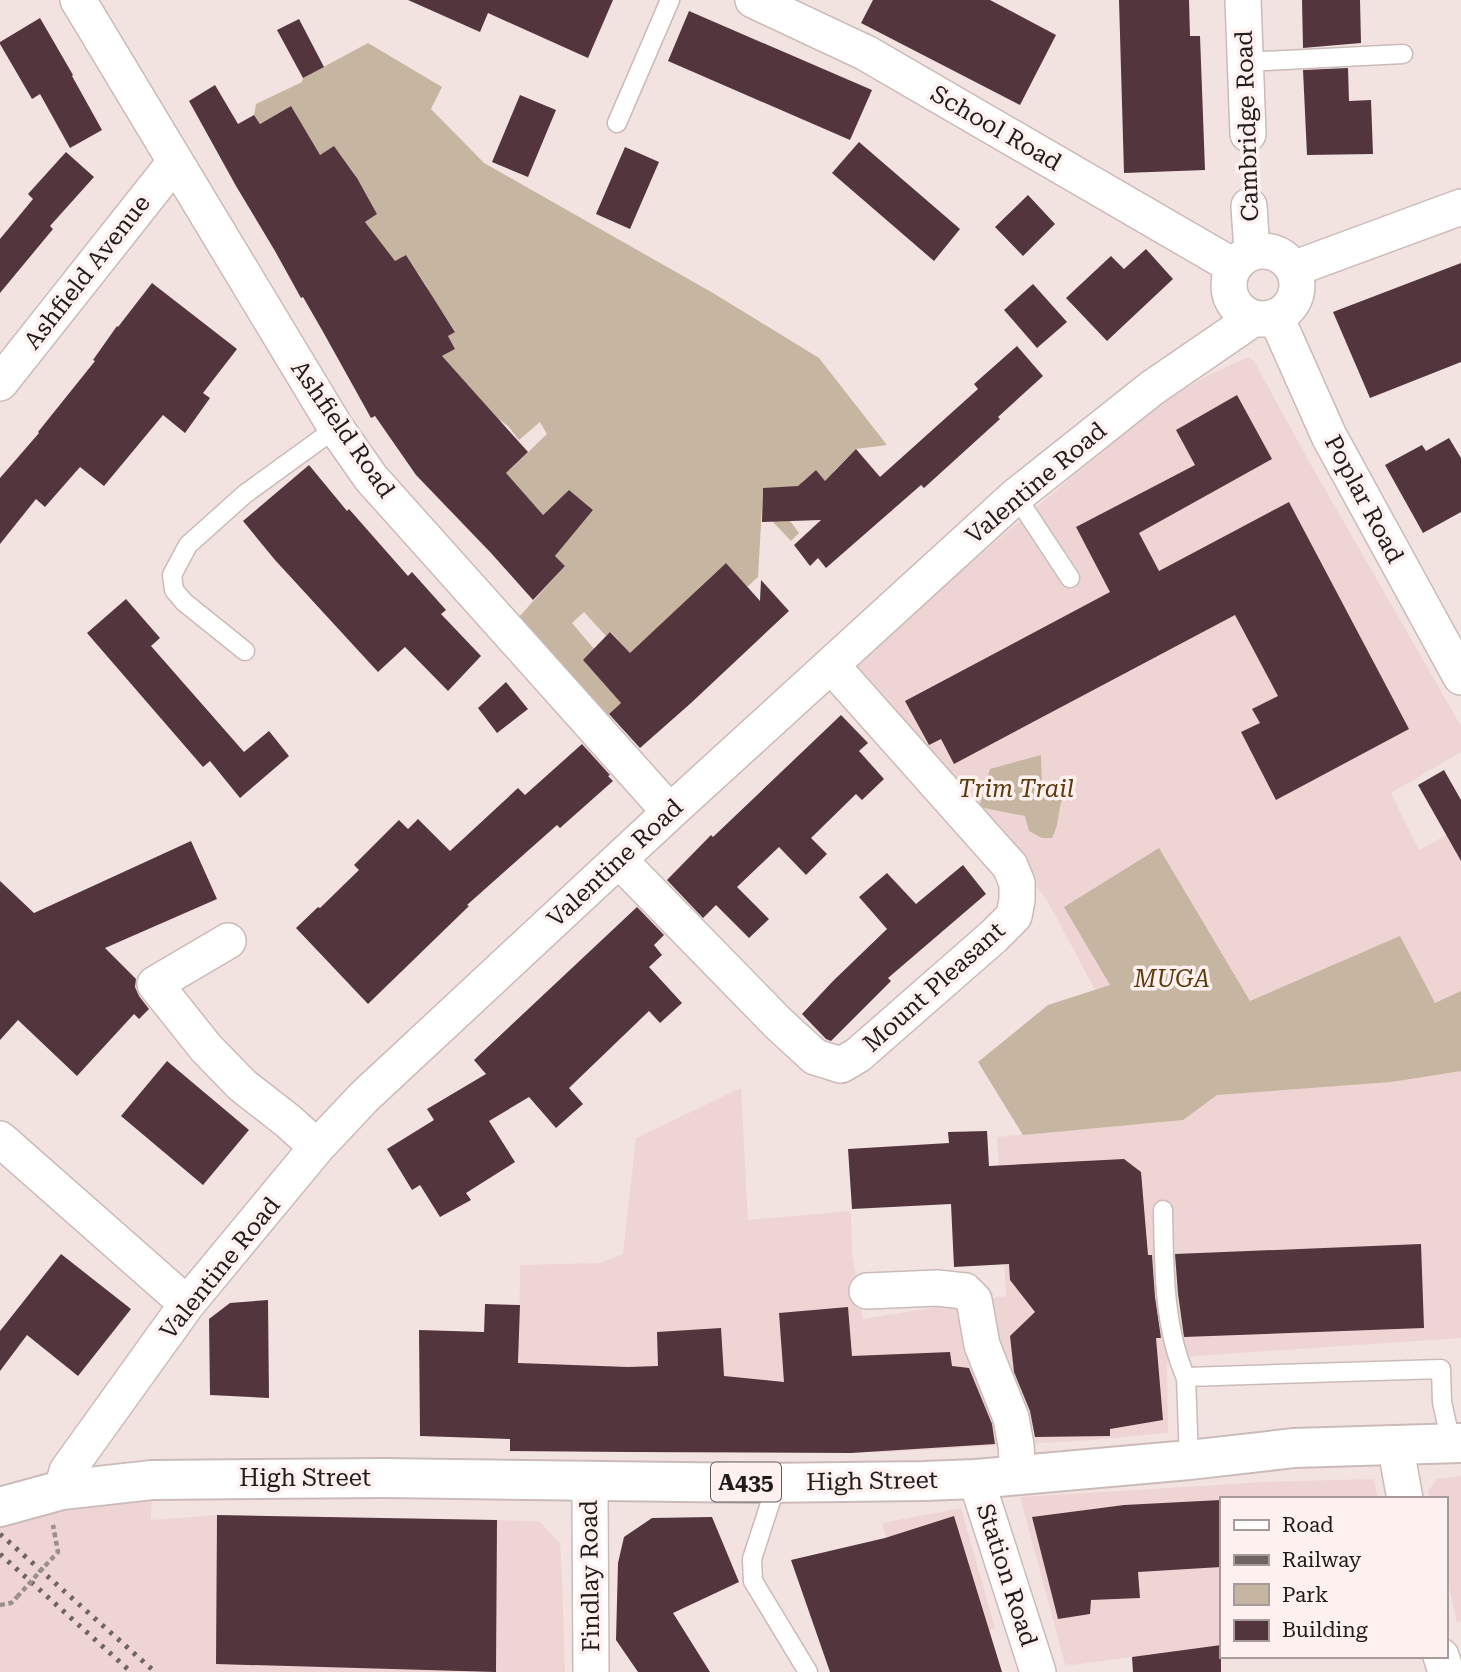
<svg xmlns="http://www.w3.org/2000/svg" width="1461" height="1672" font-family="'Roboto Serif',serif">
<style>
.built{fill:#eed5d3}
.green{fill:#c6b5a1}
.building{fill:#53353d}
.lines{fill:none;stroke-linecap:round;stroke-linejoin:round}
.lane-casing{stroke:#cabbb9;stroke-width:21}
.street-casing{stroke:#cabbb9;stroke-width:38}
.highway-casing{stroke:#cabbb9;stroke-width:42}
.path{stroke:#9a8f8d;stroke-width:4.5;stroke-dasharray:5 3.5;stroke-linecap:butt}
.lane{stroke:#fff;stroke-width:18}
.street{stroke:#fff;stroke-width:35}
.highway{stroke:#fff;stroke-width:38}
.rail{stroke:#6e6464;stroke-width:5;stroke-dasharray:3.5 7;stroke-linecap:butt}
.path-bridge{stroke:#9a8f8d;stroke-width:4.5;stroke-dasharray:5 3.5;stroke-linecap:butt}
.labels{text-anchor:middle;dominant-baseline:central;stroke-width:7;stroke-linejoin:round;paint-order:stroke}
.shield{fill:#fef1ef;stroke:#635b5b;stroke-width:2}
.shield-label{font-size:23px;font-weight:bold;fill:#211b1b}
.street-label{font-size:24px;fill:#211b1b;stroke:#fef1ef}
.park-label{font-size:24px;font-style:italic;fill:#5b3a0c;stroke:#fef1ef}
</style>
<rect width="100%" height="100%" fill="#f2e3e1"/>
<path class="built" d="M 1248,357 L 1254,361 L 1310,463 L 1461,726 L 1461,752 L 1391,793 L 1419,850 L 1461,827 L 1461,1338 L 1196,1356 L 1167,1362 L 1168,1433 L 1092,1440 L 888,1452 L 765,1453 L 518,1451 L 520,1265 L 600,1263 L 623,1254 L 636,1138 L 741,1088 L 748,1220 L 851,1211 L 852,1253 L 863,1319 L 1006,1296 L 997,1137 L 1162,1122 L 1140,1074 L 1047,900 L 852,664 L 1160,402 L 1209,375 Z
M 1461,1476 L 1461,1621 L 1457,1623 L 1445,1570 L 1445,1499 L 1430,1499 L 1428,1491 L 1437,1479 Z
M 1374,1479 L 1378,1499 L 1221,1499 L 1221,1645 L 1073,1665 L 1065,1664 L 1020,1497 L 1265,1482 Z
M 152,1480 L 151,1520 L 217,1515 L 539,1521 L 560,1543 L 562,1576 L 565,1672 L 0,1672 L 0,1507 Z
M 961,1508 L 995,1628 L 918,1656 L 882,1523 Z"/>
<path class="green" d="M 368,43 L 442,87 L 431,109 L 484,163 L 713,293 L 819,358 L 887,445 L 856,449 L 833,472 L 831,489 L 816,470 L 803,481 L 788,518 L 799,533 L 791,541 L 773,522 L 774,488 L 763,488 L 758,577 L 747,587 L 726,563 L 698,589 L 720,613 L 647,680 L 628,651 L 611,632 L 606,636 L 584,612 L 572,623 L 595,650 L 583,660 L 621,703 L 608,715 L 593,700 L 519,617 L 565,566 L 555,556 L 593,510 L 569,490 L 531,526 L 495,484 L 547,434 L 540,422 L 519,440 L 508,426 L 497,418 L 468,385 L 406,377 L 455,349 L 448,336 L 455,331 L 441,310 L 387,341 L 427,287 L 406,255 L 357,283 L 371,230 L 365,222 L 377,214 L 354,173 L 334,146 L 283,179 L 298,119 L 291,106 L 260,124 L 254,115 L 256,104 L 302,82 L 303,78 Z
M 1041,755 L 1042,790 L 1049,783 L 1061,792 L 1063,798 C 1057,811 1060,824 1052,838 L 1042,838 L 1029,831 L 1025,816 L 979,807 L 990,769 Z
M 1159,848 L 1250,1001 L 1400,936 L 1435,1003 L 1461,991 L 1461,1071 L 1391,1082 L 1217,1095 L 1183,1120 L 1023,1135 L 978,1062 L 1048,1005 L 1110,985 L 1064,907 Z"/>
<path class="building" d="M 408,0 L 613,0 L 588,58 L 488,13 L 480,32 Z
M 873,0 L 990,0 L 1056,35 L 1020,105 L 861,23 Z
M 1119,0 L 1189,0 L 1190,36 L 1200,36 L 1205,170 L 1124,173 Z
M 1302,0 L 1360,0 L 1361,43 L 1303,48 Z
M 689,11 L 872,90 L 850,140 L 668,61 Z
M 40,18 L 73,75 L 72,76 L 102,130 L 70,148 L 40,94 L 32,99 L 0,44 L 0,42 Z
M 299,19 L 324,67 L 303,78 L 277,30 Z
M 1348,68 L 1349,101 L 1371,100 L 1373,154 L 1307,155 L 1303,70 Z
M 215,85 L 238,124 L 254,115 L 260,124 L 291,106 L 320,155 L 334,146 L 357,178 L 377,214 L 365,222 L 395,261 L 406,255 L 455,332 L 448,336 L 455,349 L 442,356 L 528,452 L 506,473 L 543,515 L 569,490 L 593,510 L 555,556 L 565,566 L 533,600 L 491,553 L 416,475 L 375,416 L 371,418 L 322,330 L 303,297 L 301,298 L 275,251 L 236,186 L 189,101 Z
M 520,95 L 556,110 L 528,177 L 492,162 Z
M 859,142 L 960,229 L 934,261 L 832,173 Z
M 625,147 L 659,162 L 630,229 L 596,214 Z
M 66,152 L 94,177 L 50,226 L 53,229 L 0,293 L 0,239 L 33,199 L 28,194 Z
M 1028,195 L 1055,224 L 1023,256 L 995,227 Z
M 1146,249 L 1173,279 L 1107,341 L 1066,298 L 1111,256 L 1124,269 Z
M 1461,263 L 1461,362 L 1370,398 L 1333,312 Z
M 152,283 L 237,349 L 203,393 L 210,398 L 185,433 L 163,415 L 104,486 L 80,467 L 45,507 L 36,499 L 0,544 L 0,478 L 39,433 L 38,432 L 95,361 L 93,360 L 117,326 L 118,327 Z
M 1033,284 L 1067,322 L 1037,348 L 1004,310 Z
M 1017,346 L 1043,376 L 998,417 L 1000,419 L 924,488 L 921,485 L 826,568 L 818,558 L 810,566 L 794,545 L 821,520 L 762,522 L 763,488 L 798,486 L 816,470 L 825,481 L 856,449 L 880,477 L 978,389 L 974,384 Z
M 1237,395 L 1272,459 L 1139,533 L 1159,571 L 1289,502 L 1409,729 L 1276,800 L 1241,732 L 1260,723 L 1252,709 L 1278,696 L 1235,615 L 954,764 L 941,739 L 929,745 L 905,701 L 1110,592 L 1076,527 L 1195,465 L 1176,430 Z
M 1449,438 L 1461,458 L 1461,512 L 1423,533 L 1385,465 L 1422,445 L 1426,451 Z
M 309,465 L 347,511 L 349,509 L 408,576 L 412,572 L 446,610 L 441,614 L 481,656 L 448,691 L 405,647 L 378,672 L 275,560 L 243,521 Z
M 726,563 L 760,601 L 761,580 L 789,611 L 691,703 L 640,748 L 609,714 L 621,703 L 583,660 L 610,632 L 630,653 Z
M 126,599 L 160,638 L 151,646 L 244,752 L 269,731 L 289,756 L 240,798 L 210,761 L 203,767 L 87,633 Z
M 506,682 L 528,709 L 497,733 L 478,708 Z
M 841,715 L 868,743 L 859,751 L 884,779 L 862,800 L 856,794 L 811,838 L 827,854 L 806,875 L 779,847 L 737,887 L 769,919 L 749,938 L 716,905 L 703,918 L 667,880 L 711,835 L 713,837 Z
M 582,744 L 610,775 L 608,776 L 613,781 L 560,828 L 557,825 L 467,905 L 469,906 L 368,1004 L 296,928 L 318,907 L 320,908 L 359,870 L 354,865 L 399,820 L 408,829 L 418,819 L 450,851 L 518,788 L 525,795 Z
M 1444,770 L 1461,800 L 1461,861 L 1418,785 Z
M 191,841 L 217,899 L 105,948 L 136,979 L 135,987 L 139,996 L 149,1009 L 139,1019 L 134,1014 L 77,1076 L 18,1020 L 0,1040 L 0,881 L 34,913 Z
M 963,865 L 986,894 L 888,978 L 891,981 L 831,1041 L 826,1039 L 802,1014 L 833,981 L 887,929 L 859,897 L 887,873 L 916,904 Z
M 637,907 L 664,935 L 654,945 L 662,955 L 649,967 L 682,1003 L 660,1023 L 649,1011 L 569,1088 L 583,1104 L 556,1128 L 529,1097 L 489,1121 L 515,1162 L 466,1193 L 471,1200 L 440,1217 L 420,1185 L 412,1190 L 387,1149 L 434,1120 L 427,1109 L 486,1074 L 474,1060 Z
M 167,1061 L 249,1130 L 203,1185 L 121,1116 Z
M 987,1131 L 989,1166 L 1124,1159 L 1141,1172 L 1148,1255 L 1152,1255 L 1155,1297 L 1161,1338 L 1156,1338 L 1163,1420 L 1110,1429 L 1110,1436 L 1035,1437 L 1030,1411 L 1014,1372 L 1010,1336 L 1035,1312 L 1010,1280 L 1009,1264 L 954,1267 L 951,1204 L 852,1209 L 848,1149 L 949,1143 L 948,1132 Z
M 1421,1244 L 1424,1328 L 1184,1337 L 1178,1294 L 1175,1254 Z
M 61,1254 L 131,1309 L 78,1376 L 27,1335 L 0,1371 L 0,1331 Z
M 268,1300 L 269,1398 L 210,1395 L 209,1319 L 230,1303 Z
M 485,1304 L 520,1305 L 518,1363 L 628,1367 L 658,1366 L 657,1332 L 721,1328 L 724,1376 L 784,1382 L 779,1313 L 848,1307 L 852,1356 L 950,1352 L 952,1366 L 969,1368 L 992,1424 L 995,1444 L 851,1453 L 628,1452 L 510,1451 L 510,1439 L 420,1436 L 419,1330 L 484,1332 Z
M 1221,1500 L 1221,1567 L 1138,1572 L 1140,1598 L 1091,1600 L 1090,1614 L 1058,1619 L 1032,1517 L 1124,1505 Z
M 217,1515 L 497,1520 L 496,1672 L 216,1664 Z
M 954,1516 L 1002,1672 L 830,1672 L 791,1560 L 885,1538 Z
M 712,1517 L 739,1582 L 673,1613 L 710,1672 L 638,1672 L 616,1640 L 618,1563 L 624,1537 L 652,1518 Z
M 1221,1645 L 1221,1672 L 1133,1672 L 1132,1657 Z"/>
<g class="lines">
<g class="lane-casing">
<path id="lane" d="M 1245,62 L 1403,54
M 617,123 L 670,0
M 1016,496 L 1070,578
M 245,651 L 184,602 L 174,590 L 172,575 L 188,545 L 245,494 L 336,428
M 1163,1210 C 1164,1266 1163,1326 1186,1378
M 1189,1460 L 1186,1377 L 1441,1369 L 1442,1402 L 1451,1443
M 777,1482 L 752,1559 L 753,1581 L 808,1672"/>
</g>
<g class="street-casing">
<path id="street" d="M 78,0 L 336,428 L 371,478 L 670,812
M 753,0 L 866,53 L 1233,266
M 1243,0 L 1248,134
M 1249,206 L 1252,252
M1229 285a34 34 0 1 1 68 0a34 34 0 1 1-68 0Z
M 1293,269 L 1461,207
M 1276,317 L 1329,436 L 1461,677
M 0,383 L 175,162
M 619,860 L 778,1023 L 815,1057 L 841,1065 L 858,1055 L 994,936 L 1014,916 L 1017,900 L 1017,883 L 1010,866 L 831,665
M 228,941 L 155,984 L 206,1048 L 242,1085 L 288,1121 L 317,1147
M 0,1139 L 187,1304
M 867,1291 L 937,1288 L 965,1291 L 974,1300 L 982,1345 L 1011,1418 L 1016,1445 L 1018,1474
M 1395,1444 L 1405,1499
M 976,1479 L 1038,1672
M 588,1480 L 590,1497 L 591,1672
M 62,1490 L 67,1471 L 187,1304 L 317,1147 L 364,1097 L 670,812 L 1016,496 L 1152,388 L 1254,318
M 1441,1656 L 1446,1672"/>
</g>
<g class="highway-casing">
<path id="highway" d="M 0,1507 L 62,1490 L 152,1480 L 384,1478 L 757,1483 L 924,1481 L 976,1479 L 1189,1460 L 1294,1448 L 1461,1443"/>
</g>
<path class="path" d="M 45,1566 L 58,1552 L 53,1525
M 0,1605 L 11,1603 L 17,1597"/>
<use href="#lane" class="lane"/>
<use href="#street" class="street"/>
<use href="#highway" class="highway"/>
<path class="rail" d="M 0,1534 L 155,1672
M 0,1554 L 131,1672"/>
<path class="path-bridge" d="M 17,1597 L 45,1566"/>
</g>
<g class="labels">
<rect class="shield" x="711" y="1462.5" width="70" height="39" rx="5"/>
<g class="shield-label">
<text x="746" y="1482">A435</text>
</g>
<g class="street-label">
<text transform="translate(1247 126) rotate(-92)">Cambridge Road</text>
<text transform="translate(996 128) rotate(30)">School Road</text>
<text transform="translate(87 272) rotate(-52)">Ashfield Avenue</text>
<text transform="translate(343 429) rotate(55)">Ashfield Road</text>
<text transform="translate(1036 483) rotate(-40)">Valentine Road</text>
<text transform="translate(1364 499) rotate(62)">Poplar Road</text>
<text transform="translate(615 863) rotate(-43)">Valentine Road</text>
<text transform="translate(934 987) rotate(-42)">Mount Pleasant</text>
<text transform="translate(220 1268) rotate(-51)">Valentine Road</text>
<text x="305" y="1478">High Street</text>
<text transform="translate(872 1481) rotate(-1)">High Street</text>
<text transform="translate(1007 1575) rotate(72)">Station Road</text>
<text transform="translate(590 1576) rotate(-91)">Findlay Road</text>
</g>
<g class="park-label">
<text x="1016" y="789">Trim Trail</text>
<text x="1172" y="979">MUGA</text>
</g>
</g>
<rect x="1220" y="1497" width="228" height="161" fill="#fef1ef" stroke="#a69b9a" stroke-width="2"/>
<rect x="1234" y="1520" width="35" height="10" fill="#ffffff" stroke="#a69b9a" stroke-width="2"/>
<text x="1282" y="1532" font-size="21" fill="#211b1b">Road</text>
<rect x="1234" y="1555" width="35" height="10" fill="#6e6464" stroke="#a69b9a" stroke-width="2"/>
<text x="1282" y="1567" font-size="21" fill="#211b1b">Railway</text>
<rect x="1234" y="1584" width="35" height="21" fill="#c6b5a1" stroke="#a69b9a" stroke-width="2"/>
<text x="1282" y="1602" font-size="21" fill="#211b1b">Park</text>
<rect x="1234" y="1620" width="35" height="21" fill="#53353d" stroke="#a69b9a" stroke-width="2"/>
<text x="1282" y="1637" font-size="21" fill="#211b1b">Building</text>
</svg>
